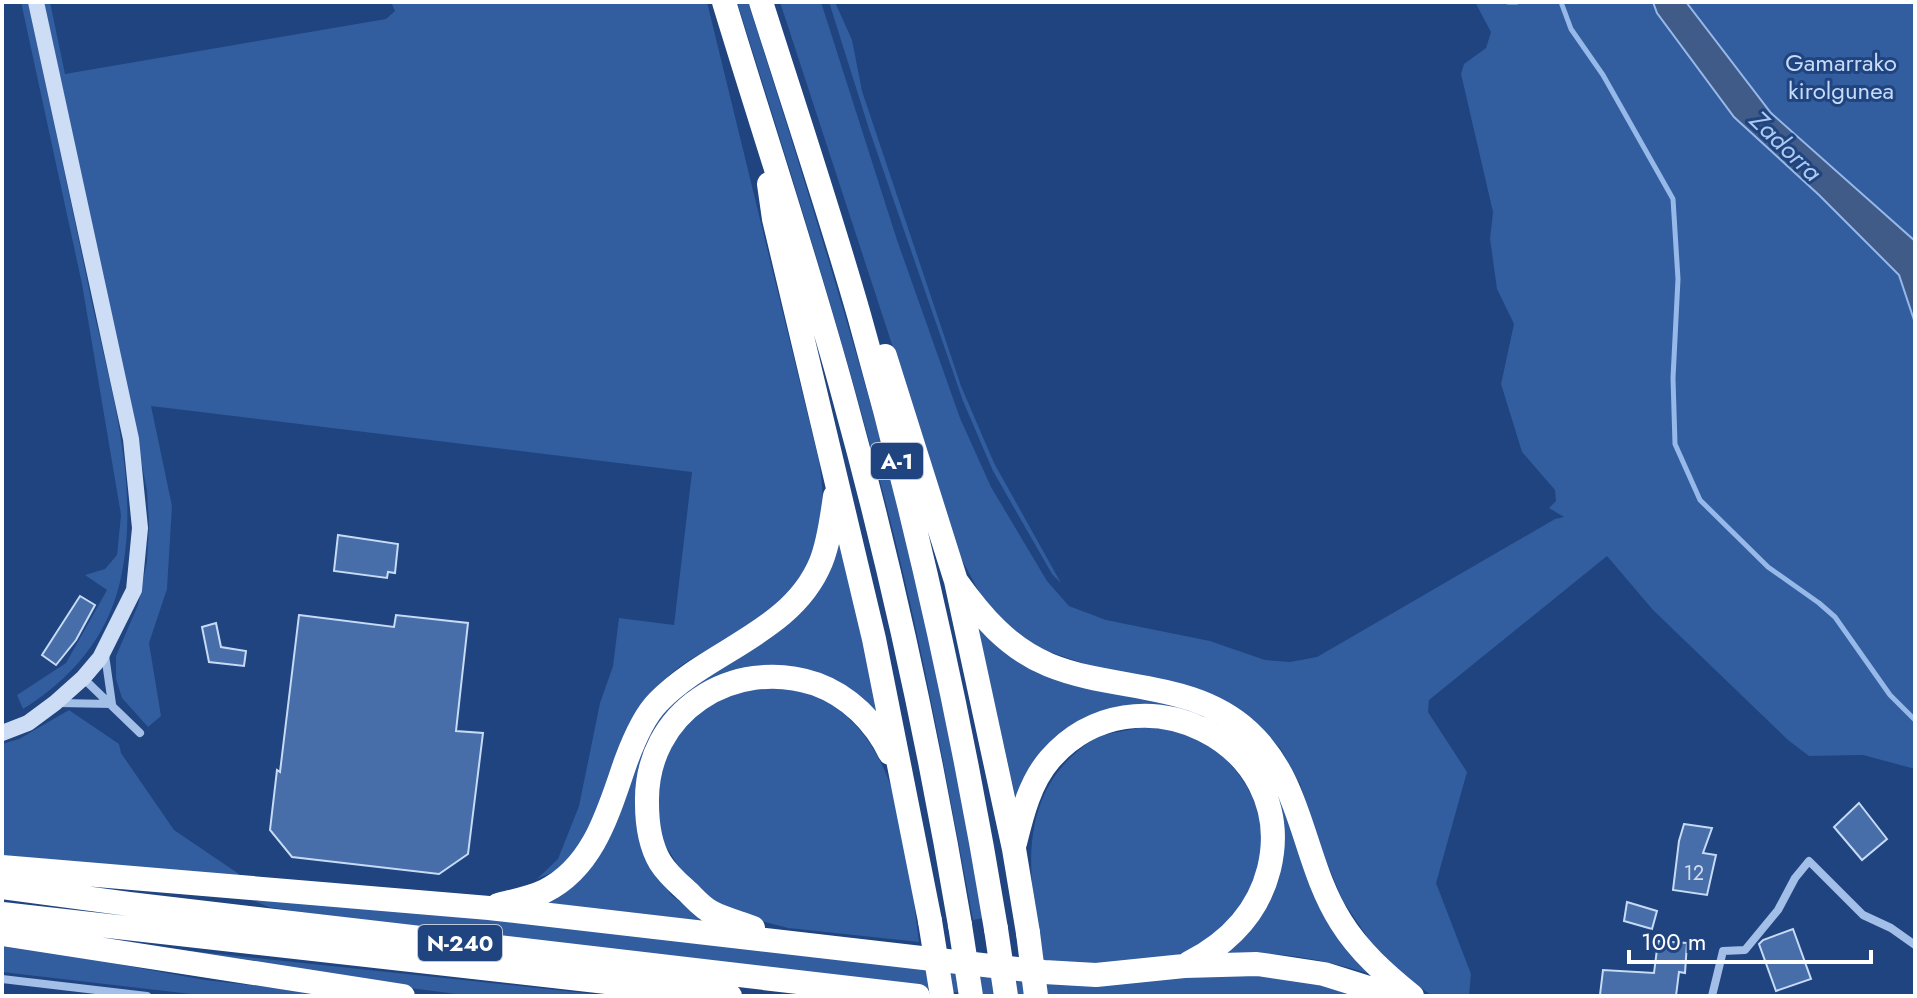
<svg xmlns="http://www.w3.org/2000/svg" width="1917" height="998" font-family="Jost,sans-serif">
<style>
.green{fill:#325d9e}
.water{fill:#405b87;stroke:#97b9e9;stroke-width:2}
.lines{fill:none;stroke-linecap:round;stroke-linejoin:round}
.stream{stroke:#97b9e9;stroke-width:5}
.building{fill:#476ea9;stroke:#c7daf6;stroke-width:2}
.street{stroke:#a3bfe8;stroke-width:8}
.secondary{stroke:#ceddf6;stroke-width:16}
.highway{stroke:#fff;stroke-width:24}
.highway-bridge{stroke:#fff;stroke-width:24}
.labels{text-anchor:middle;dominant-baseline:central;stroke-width:6;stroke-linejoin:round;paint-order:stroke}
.number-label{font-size:20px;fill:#d1dbea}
.shield{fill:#1f447f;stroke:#bcc7d9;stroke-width:2}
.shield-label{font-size:22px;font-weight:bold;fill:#fff}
.park-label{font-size:24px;fill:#c7daf6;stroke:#1f447f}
.water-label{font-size:26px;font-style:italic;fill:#aec9f0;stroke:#1f447f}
</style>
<rect width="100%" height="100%" fill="#1f447f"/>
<path class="green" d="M 21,2 L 28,2 C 49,99 70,197 90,294 C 110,387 142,487 120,582 C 107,638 70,680 23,709 L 17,695 L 66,663 L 107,590 L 85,575 L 105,569 L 117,555 L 121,515 L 82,284 Z
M 44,2 L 50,2 L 65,74 L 386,19 L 395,11 L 391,2 L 707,2 L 819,461 C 824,493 826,527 812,557 C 786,612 736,632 688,661 C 669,673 654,690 640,707 C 612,742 612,787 593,825 C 586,838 574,855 564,865 C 557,871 546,875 537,879 L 558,859 L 579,806 L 600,703 L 613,666 L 619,618 L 674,625 L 692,472 L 151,406 L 172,506 L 167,589 L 149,643 L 161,716 L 148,727 L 122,698 L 116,679 L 116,656 L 138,605 L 147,561 L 149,525 L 147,491 L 126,382 Z
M 737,2 L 748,2 C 799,162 849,322 893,485 C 931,628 956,773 984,918 L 973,920 C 946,776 920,631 882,489 C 839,325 788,163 737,2 Z
M 780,2 L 821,2 L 897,240 L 960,418 L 991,487 L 1047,581 L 1069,606 L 1106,620 L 1210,641 L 1265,660 L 1290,662 L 1317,657 L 1555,519 L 1564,517 L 1549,508 L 1556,501 L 1555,490 L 1522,452 L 1501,384 L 1514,324 L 1497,289 L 1490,239 L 1493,212 L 1461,74 L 1464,64 L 1486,48 L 1491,32 L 1475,2 L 1653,2 L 1657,13 L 1734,117 L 1819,195 L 1899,275 L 1915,323 L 1915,769 L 1863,755 L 1809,756 L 1788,740 L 1653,610 L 1607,556 L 1429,700 L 1428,712 L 1467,772 L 1436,883 L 1471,974 L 1469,996 L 1433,996 L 1407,979 L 1372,944 L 1343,901 L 1321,849 L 1300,784 L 1280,748 L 1251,720 L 1029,645 L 986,605 L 953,543 L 900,369 Z
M 829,2 L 835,2 L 852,40 L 862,91 L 961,386 L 994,463 L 1061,583 L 1052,574 L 993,471 L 963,401 L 869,129 Z
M 1686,2 L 1915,2 L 1915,241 L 1771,113 Z
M 840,542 L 880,717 L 760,668 L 651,744 L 656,872 L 671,895 L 706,921 L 540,902 L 553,895 L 668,701 L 759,641 Z
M 977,626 L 1204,713 L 1260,754 L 1370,974 C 1323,959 1277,951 1227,953 L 1259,917 L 1278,872 L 1247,755 L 1114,711 L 1017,804 Z
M 769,686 C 786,689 808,690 823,699 C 905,746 908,859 919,942 L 788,928 L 742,916 L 710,900 L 682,872 L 659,835 L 657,780 L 668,750 L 688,722 L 717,698 Z
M 69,710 L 119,744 L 121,753 L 174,830 L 239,874 L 235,877 L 2,855 L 2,744 L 19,739 Z
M 1138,728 C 1157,728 1180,729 1197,738 C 1232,756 1260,797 1263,835 C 1264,843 1261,852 1260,859 C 1252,902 1223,937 1182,953 C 1140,970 1088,965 1044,963 C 1031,893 1014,812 1071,757 C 1079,750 1091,739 1101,736 C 1113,732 1126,731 1138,728 Z
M 278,900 L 1195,974 L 1272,973 L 1370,996 L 986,996 L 294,911 L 268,907 L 255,901 Z
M 2,943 L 205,980 L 346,996 L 208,996 L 2,972 Z
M 154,947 L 612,996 L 471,996 L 327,977 Z"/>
<path class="water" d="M 1653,2 L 1686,2 L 1771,113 L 1915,241 L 1915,323 L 1899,275 L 1819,195 L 1734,117 L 1657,13 Z"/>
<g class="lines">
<path class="stream" d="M 1508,2 L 1517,2
M 1561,2 L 1571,29 L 1603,75 L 1673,199 L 1678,279 L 1673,378 L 1675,444 L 1700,500 L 1768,567 L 1819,603 L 1835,617 L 1890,695 L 1915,720"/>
</g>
<path class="building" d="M 338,535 L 398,544 L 395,573 L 388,572 L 387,578 L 334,571 Z
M 80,596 L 95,605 L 76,640 L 56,665 L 42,655 Z
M 299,615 L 394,627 L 396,615 L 468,623 L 456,731 L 483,733 L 468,854 L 439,874 L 292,857 L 270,830 L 277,770 L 280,772 Z
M 216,623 L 221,647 L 246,651 L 244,666 L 209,662 L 202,627 Z
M 1859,803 L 1887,839 L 1862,860 L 1834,827 Z
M 1684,824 L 1712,828 L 1703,853 L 1716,855 L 1707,895 L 1673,890 L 1679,841 Z
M 1627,902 L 1657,911 L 1652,929 L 1624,921 Z
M 1793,929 L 1811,979 L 1776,991 L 1759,944 L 1763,940 Z
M 1658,941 L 1687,943 L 1685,973 L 1679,972 L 1676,996 L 1600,995 L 1603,970 L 1654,973 Z"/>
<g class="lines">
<path class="street" d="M 83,678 L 140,733
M 59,703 L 112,704 L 105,655
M 2,979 L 147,996
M 1712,996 L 1723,951 L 1745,950 L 1778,910 L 1795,878 L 1809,861 L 1863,915 L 1891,928 L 1915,945"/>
<path class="secondary" d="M 2,733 L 28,723 L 55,703 L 83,678 L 100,658 L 134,590 L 140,528 L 131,439 L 36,2"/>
<path class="highway" d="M 724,2 C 764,134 808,264 844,397 C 892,571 930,747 960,925
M 761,2 C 794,106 829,210 859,315 C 916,517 962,722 996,929
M 769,184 L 774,219 L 874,639 L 930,921
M 885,356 L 956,581 L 1014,849 L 1028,933
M 956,581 C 981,616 1008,648 1049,665 C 1115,692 1193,680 1249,732 C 1304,783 1302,861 1341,922 C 1359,951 1385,974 1412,996
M 1015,843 C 1022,814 1030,782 1050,759 C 1135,662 1300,741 1269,869 C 1258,913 1228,943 1189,963
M 2,867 L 489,908 L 1044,972 L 1096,975 L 1184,966 L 1257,964 L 1324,974 L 1394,996
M 2,887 L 129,904 L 918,996
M 498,905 C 513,901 531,898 545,891 C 595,866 609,809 626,761 C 633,742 643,717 658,702 C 708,650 792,633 821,562 C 829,542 832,517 835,496
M 2,914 L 730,996
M 753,928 C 740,923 725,919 713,913 C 704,909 696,900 689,893 C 679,884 668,875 660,862 C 650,845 647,823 647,803 C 645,712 733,656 816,684 C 849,696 875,722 890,753
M 2,934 L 403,996"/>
<path class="highway-bridge" d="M 930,921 L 942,996
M 960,925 L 971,996
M 996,929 L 1006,996
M 1028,933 L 1036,996"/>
</g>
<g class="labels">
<g class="number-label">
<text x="1694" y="873">12</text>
</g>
<g class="shield">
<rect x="871" y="443" width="52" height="36" rx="6"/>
<rect x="418" y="925" width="84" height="36" rx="6"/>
</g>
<g class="shield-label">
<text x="897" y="461">A-1</text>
<text x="460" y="943">N-240</text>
</g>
<g class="park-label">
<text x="1841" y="62">Gamarrako<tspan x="1841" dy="28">kirolgunea</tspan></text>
</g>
<g class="water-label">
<text transform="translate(1786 146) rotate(44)">Zadorra</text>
</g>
</g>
<rect width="1917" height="998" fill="none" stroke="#ffffff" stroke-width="8"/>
<path d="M1629 950v12h242v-12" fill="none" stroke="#ffffff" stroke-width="4"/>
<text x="1641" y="950" font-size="24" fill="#ffffff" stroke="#1f447f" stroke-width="6" paint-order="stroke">100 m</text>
</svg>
